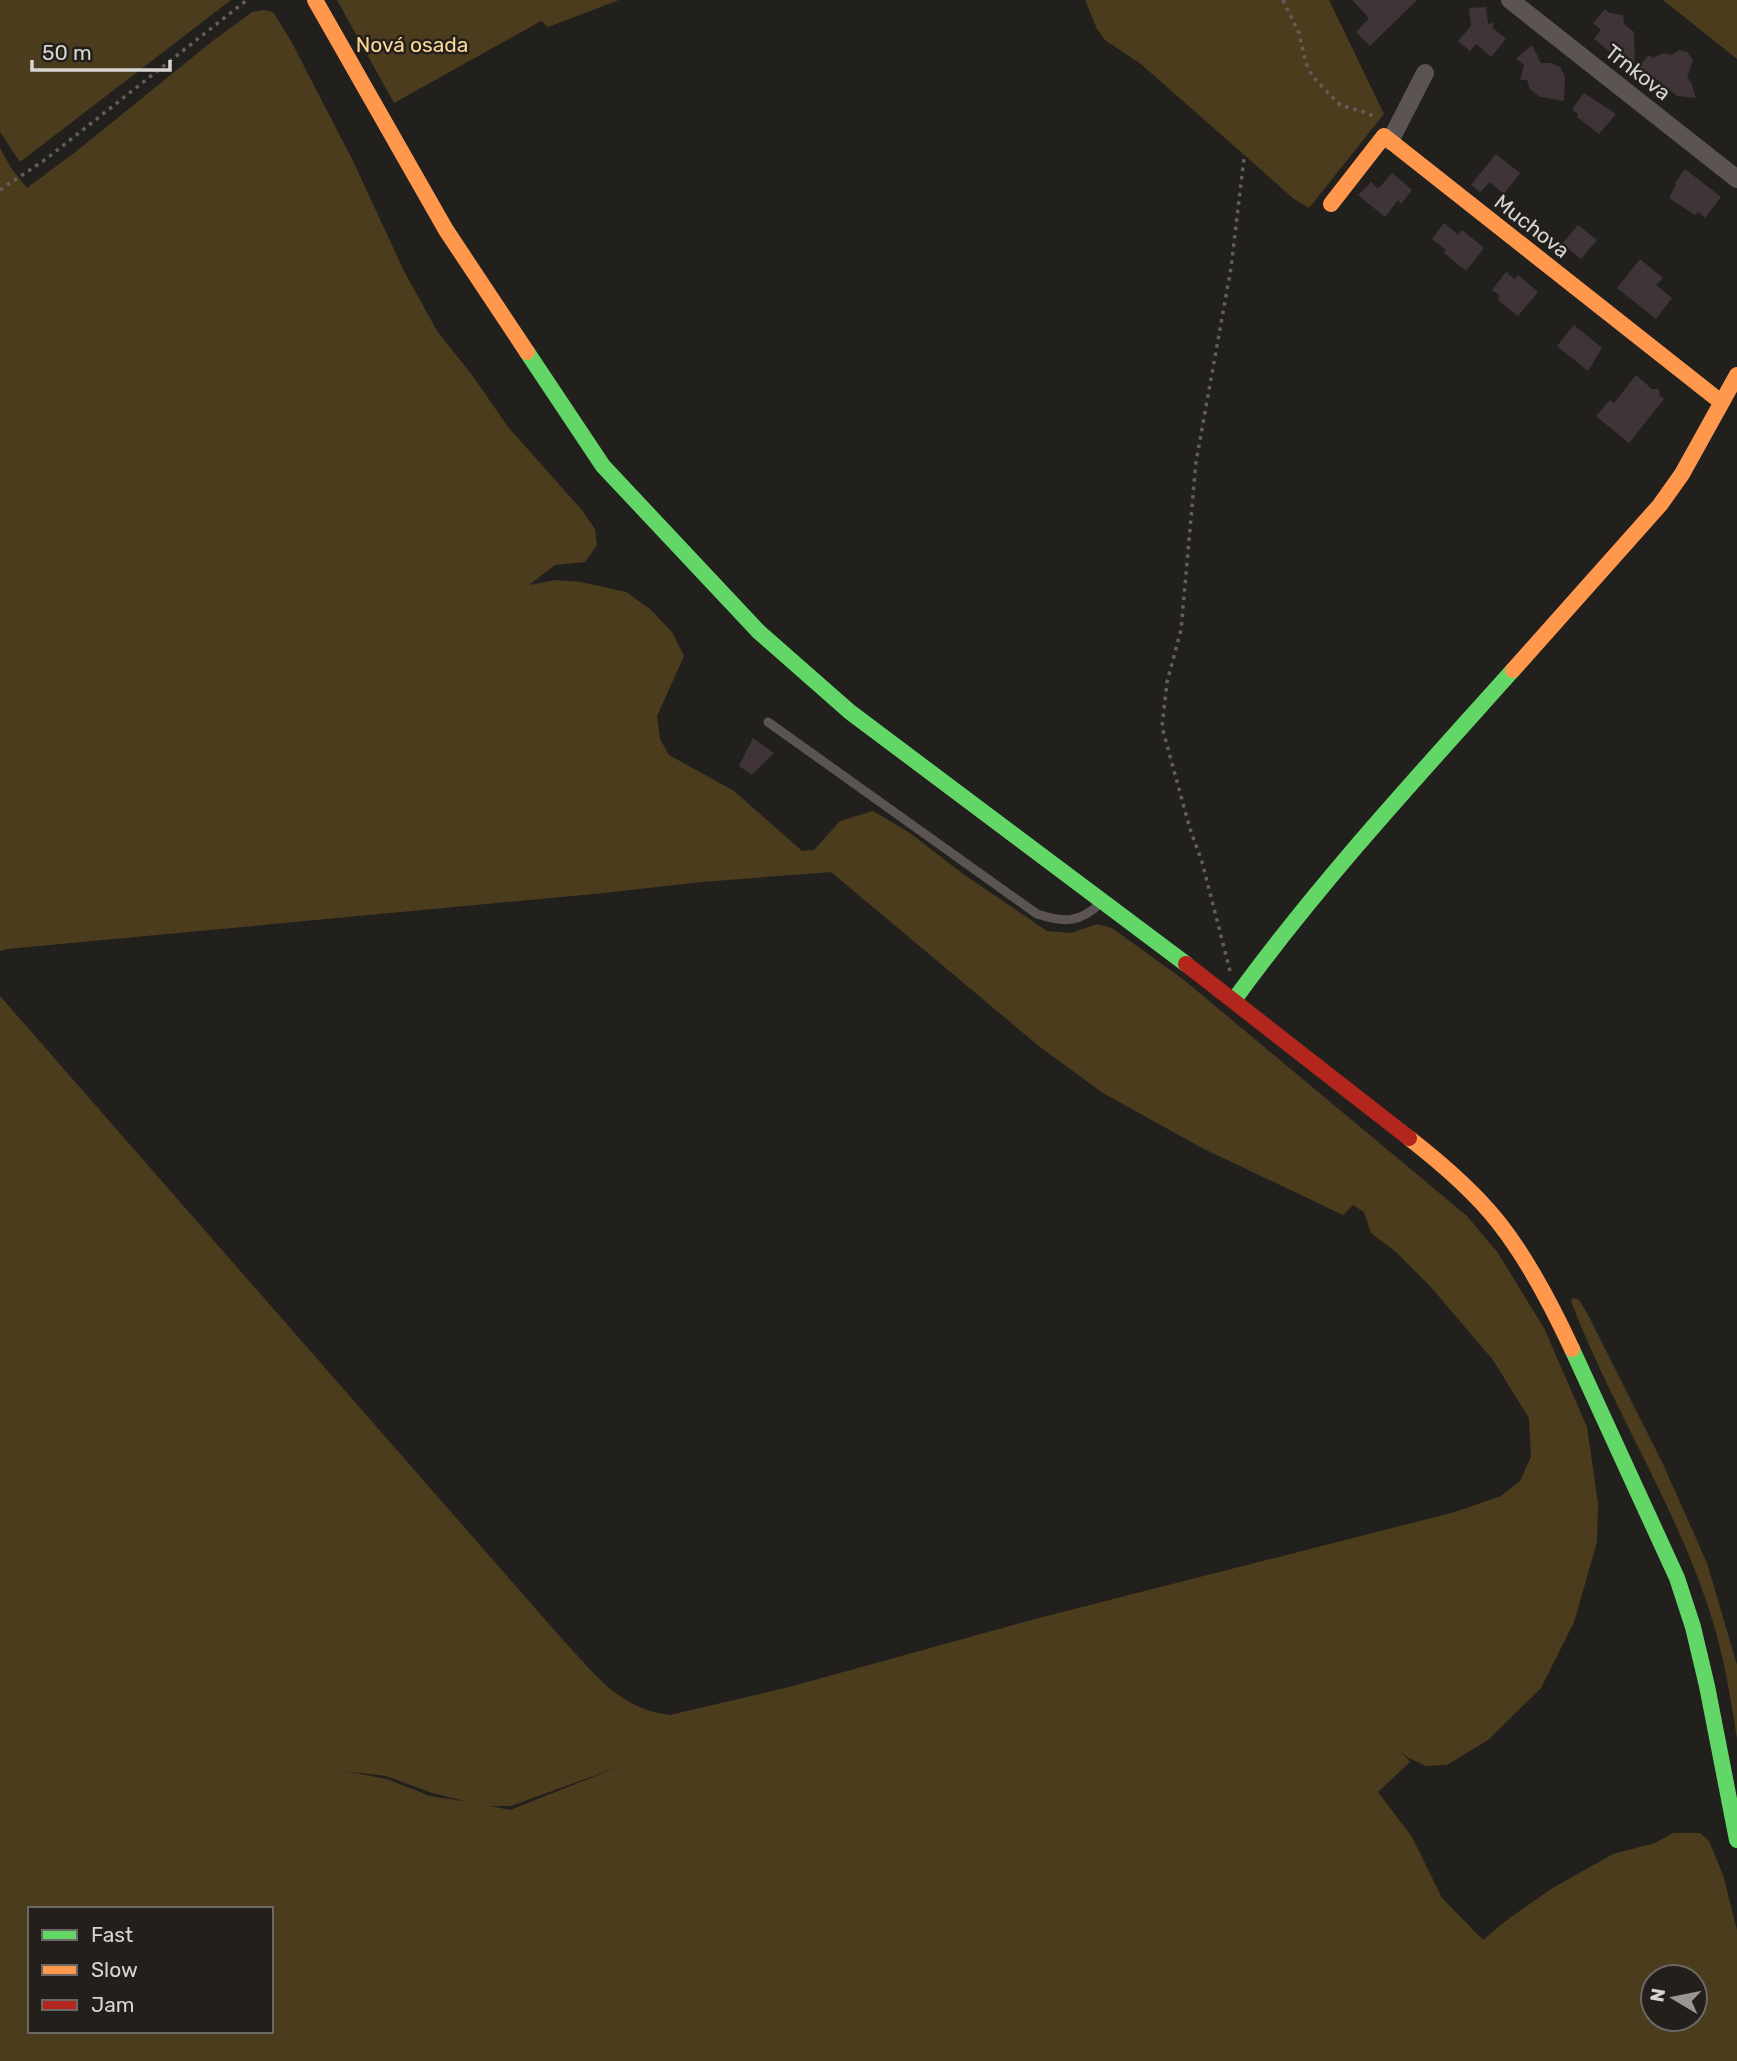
<svg xmlns="http://www.w3.org/2000/svg" width="1737" height="2061" font-family="Rubik,sans-serif">
<style>
.green{fill:#4c3c1e;fill-rule:evenodd}
.building{fill:#3f3438}
.lines{fill:none;stroke-linecap:round;stroke-linejoin:round}
.path{stroke:#635e5c;stroke-width:3.5;stroke-dasharray:3.5 5;stroke-linecap:butt}
.lane{stroke:#5c5452;stroke-width:9}
.street{stroke:#5c5452;stroke-width:18}
.fast{stroke:#63d668;stroke-width:16}
.slow{stroke:#ff974d;stroke-width:16}
.jam{stroke:#b3261e;stroke-width:16}
.labels{text-anchor:middle;dominant-baseline:central;stroke-width:5;stroke-linejoin:round;paint-order:stroke}
.park-label{font-size:21px;fill:#fbd797;stroke:#23201c}
.street-label{font-size:21px;fill:#d6d5d2;stroke:#23201c}
</style>
<rect width="100%" height="100%" fill="#22201d"/>
<path class="green" d="M 0,0 L 231,0 L 20,162 L 0,132 Z
M 337,0 L 619,0 L 548,27 L 541,21 L 394,103 Z
M 1085,0 L 1329,0 L 1384,114 L 1309,208 L 1294,199 L 1141,64 L 1105,40 L 1097,29 Z
M 1663,0 L 1737,0 L 1737,59 Z
M 264,10 L 273,12 L 291,41 L 353,161 L 404,271 L 437,331 L 472,375 L 508,427 L 581,509 L 595,529 L 597,545 L 585,562 L 555,565 L 529,585 L 556,580 L 581,582 L 626,592 L 650,609 L 672,632 L 684,656 L 657,716 L 660,739 L 669,755 L 734,791 L 802,851 L 814,850 L 840,821 L 873,811 L 910,833 L 963,874 L 1047,931 L 1071,933 L 1097,924 L 1112,928 L 1184,980 L 1467,1216 L 1498,1253 L 1544,1328 L 1587,1427 L 1598,1503 L 1597,1542 L 1574,1622 L 1541,1688 L 1488,1740 L 1447,1765 L 1426,1766 L 1407,1757 L 1397,1747 L 1410,1762 L 1378,1792 L 1412,1837 L 1442,1898 L 1483,1940 L 1507,1920 L 1551,1889 L 1613,1854 L 1655,1843 L 1673,1833 L 1700,1833 L 1709,1841 L 1723,1875 L 1737,1930 L 1737,2061 L 0,2061 L 0,996 L 562,1639 C 595,1674 619,1709 670,1715 L 789,1687 L 1035,1619 L 1455,1512 L 1501,1496 L 1520,1481 L 1531,1457 L 1529,1418 L 1493,1360 L 1430,1286 L 1396,1252 L 1371,1233 L 1364,1212 L 1353,1205 L 1343,1215 L 1202,1148 L 1103,1093 L 1040,1047 L 831,872 L 701,882 L 604,893 L 7,949 L 0,951 L 0,148 L 11,168 L 27,188 L 78,150 L 210,43 L 252,12 ZM 618,1767 L 510,1810 L 490,1806 L 511,1806 ZM 345,1771 L 386,1776 L 432,1793 L 469,1802 L 430,1796 L 387,1779 ZM 30,1909 L 271,1909 L 271,2031 L 30,2031 ZM 1653,1977 L 1695,1977 L 1695,2019 L 1653,2019 Z
M 1573,1298 L 1579,1300 L 1587,1313 L 1663,1464 L 1707,1563 L 1737,1665 L 1737,1739 C 1731,1699 1724,1657 1712,1619 C 1678,1508 1612,1409 1571,1301 Z"/>
<path class="building" d="M 1352,0 L 1417,0 L 1370,46 L 1356,32 L 1369,18 Z
M 1486,7 L 1488,24 L 1493,23 L 1493,28 L 1506,39 L 1491,57 L 1476,44 L 1470,51 L 1458,41 L 1471,26 L 1469,8 Z
M 1605,9 L 1609,13 L 1623,15 L 1624,24 L 1634,32 L 1635,71 L 1649,55 L 1653,58 L 1663,53 L 1671,55 L 1680,50 L 1687,52 L 1693,60 L 1687,78 L 1691,82 L 1696,98 L 1677,96 L 1656,79 L 1651,86 L 1594,39 L 1601,30 L 1593,23 Z
M 1532,45 L 1541,63 L 1551,63 L 1560,67 L 1565,77 L 1564,101 L 1540,97 L 1530,89 L 1527,80 L 1520,80 L 1524,65 L 1516,59 Z
M 1584,93 L 1616,114 L 1599,134 L 1577,117 L 1578,114 L 1572,109 Z
M 1496,154 L 1520,173 L 1504,194 L 1490,182 L 1480,192 L 1471,185 Z
M 1685,169 L 1721,197 L 1705,218 L 1698,212 L 1695,215 L 1669,198 L 1676,185 L 1675,183 Z
M 1392,173 L 1412,190 L 1401,204 L 1398,200 L 1385,217 L 1358,195 L 1371,182 L 1378,189 Z
M 1444,223 L 1458,235 L 1462,230 L 1484,248 L 1466,271 L 1444,253 L 1446,250 L 1432,239 Z
M 1578,225 L 1597,240 L 1581,259 L 1562,244 Z
M 1640,259 L 1663,278 L 1656,285 L 1672,298 L 1656,319 L 1617,288 Z
M 1506,272 L 1515,279 L 1518,275 L 1538,292 L 1518,316 L 1498,300 L 1500,296 L 1492,290 Z
M 1574,325 L 1602,348 L 1588,371 L 1557,346 Z
M 1636,375 L 1652,389 L 1659,389 L 1659,395 L 1664,399 L 1629,443 L 1596,416 L 1610,400 L 1614,403 Z
M 753,738 L 774,753 L 752,775 L 739,766 Z"/>
<g class="lines">
<path class="path" d="M 1283,0 L 1299,33 L 1306,63 L 1312,76 L 1340,105 L 1367,113 L 1374,117
M 0,190 L 46,159 L 247,0
M 1230,971 L 1202,862 L 1190,829 L 1162,727 L 1167,682 L 1181,630 L 1196,462 L 1231,268 L 1244,158"/>
<path class="lane" d="M 768,722 L 1037,914 C 1065,923 1079,923 1101,903"/>
<path class="street" d="M 1510,0 L 1737,179
M 1390,141 L 1425,73"/>
<path class="fast" d="M 527,352 L 603,466 L 759,632 L 850,712 L 1186,964
M 1234,1000 C 1319,883 1417,777 1513,670
M 1572,1349 L 1677,1578 L 1693,1627 L 1707,1686 L 1737,1840"/>
<path class="slow" d="M 315,0 L 446,230 L 527,352
M 1331,204 L 1384,136 L 1721,402
M 1513,670 L 1660,505 L 1682,474 L 1737,375
M 1409,1138 C 1441,1163 1474,1191 1499,1223 C 1529,1261 1552,1306 1572,1349"/>
<path class="jam" d="M 1186,964 L 1409,1138"/>
</g>
<g class="labels">
<g class="park-label">
<text x="412" y="44">Nová osada</text>
</g>
<g class="street-label">
<text transform="translate(1638 72) rotate(38)">Trnkova</text>
<text transform="translate(1532 226) rotate(38)">Muchova</text>
</g>
</g>
<rect x="28" y="1907" width="245" height="126" fill="#23201c" stroke="#6b6865" stroke-width="2"/>
<rect x="42" y="1930" width="35" height="10" fill="#63d668" stroke="#6b6865" stroke-width="2"/>
<text x="91" y="1942" font-size="21" fill="#d6d5d2">Fast</text>
<rect x="42" y="1965" width="35" height="10" fill="#ff974d" stroke="#6b6865" stroke-width="2"/>
<text x="91" y="1977" font-size="21" fill="#d6d5d2">Slow</text>
<rect x="42" y="2000" width="35" height="10" fill="#b3261e" stroke="#6b6865" stroke-width="2"/>
<text x="91" y="2012" font-size="21" fill="#d6d5d2">Jam</text>
<g transform="translate(1674 1998) rotate(280)"><circle r="33" fill="#23201c" stroke="#6b6865" stroke-width="2"/>
<path d="M0-5L12 26L0 18L-12 26Z" fill="#979693"/>
<text y="-10" font-size="19" font-weight="bold" text-anchor="middle" fill="#d6d5d2">N</text>
</g>
<path d="M32 60v10h138v-10" fill="none" stroke="#d6d5d2" stroke-width="3.5"/>
<text x="42" y="60" font-size="21" fill="#d6d5d2" stroke="#23201c" stroke-width="5" paint-order="stroke">50 m</text>
</svg>
